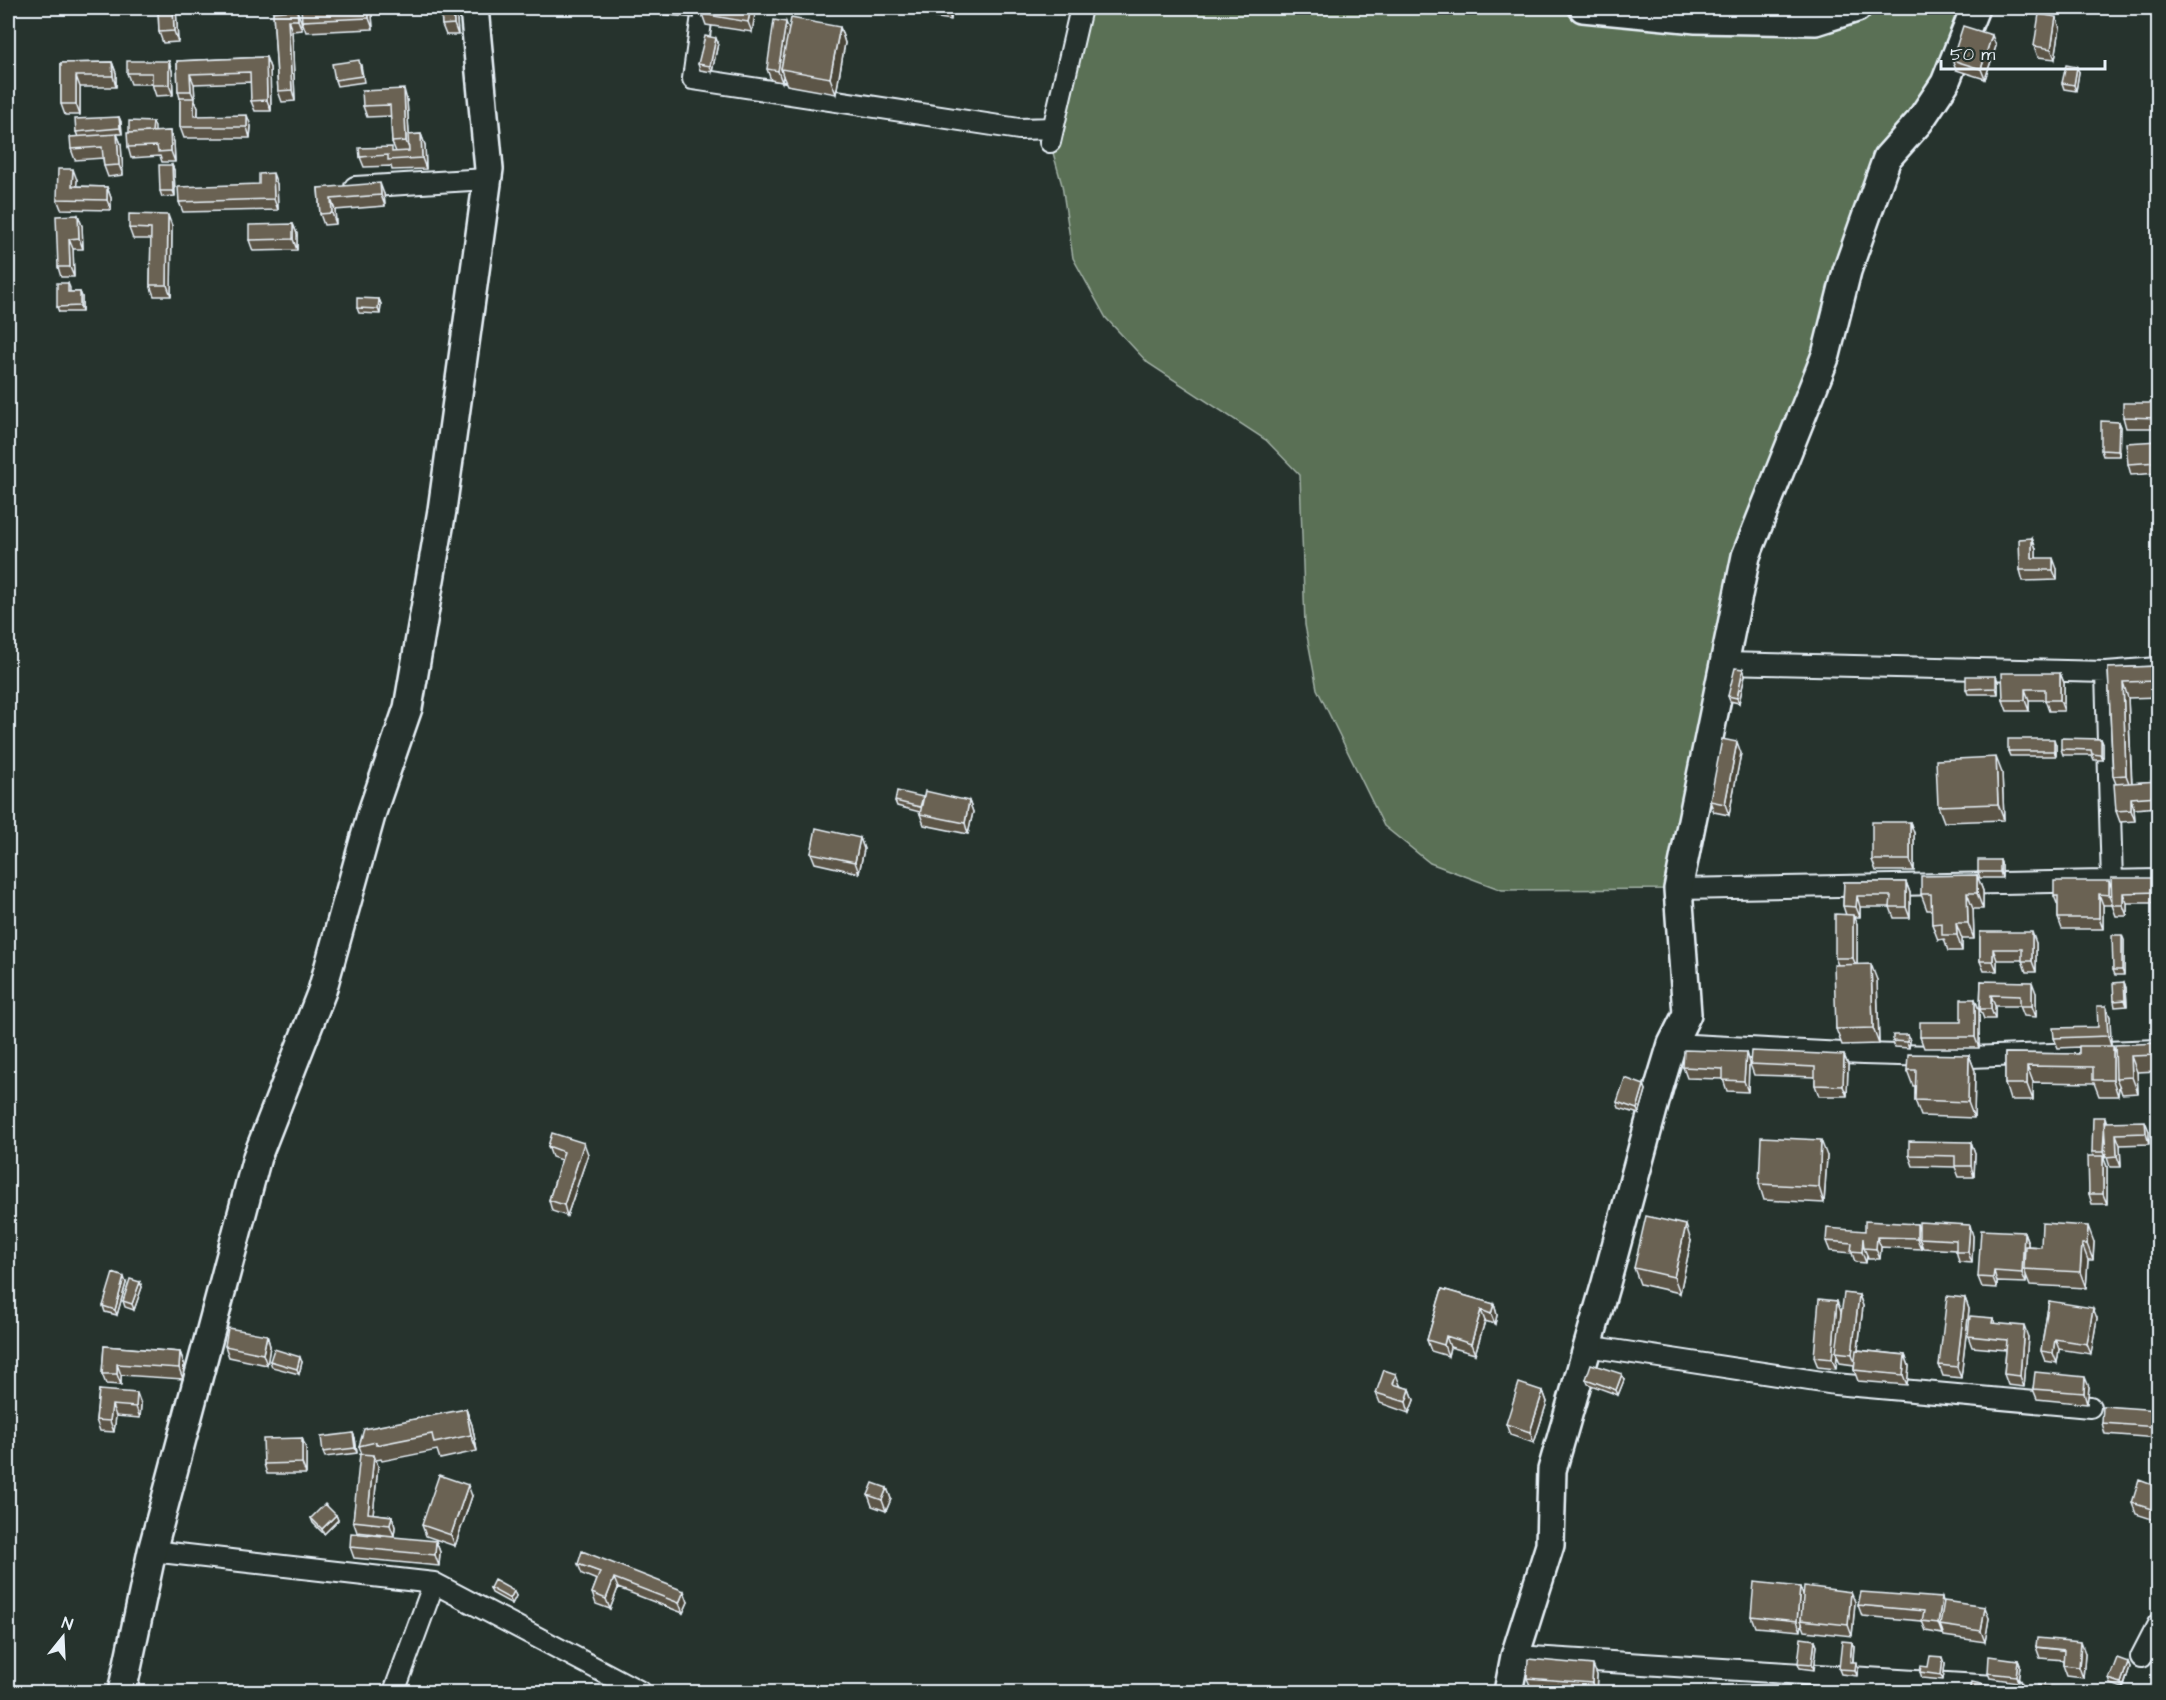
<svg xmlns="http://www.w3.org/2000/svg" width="2166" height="1700" font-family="'Architects Daughter',sans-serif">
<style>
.green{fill:#5a7055;stroke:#a1b0a6;stroke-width:1.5}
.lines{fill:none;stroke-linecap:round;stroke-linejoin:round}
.street-casing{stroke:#e8f1f8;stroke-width:24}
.secondary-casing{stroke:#e8f1f8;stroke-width:32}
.street{stroke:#26332d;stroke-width:20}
.secondary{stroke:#26332d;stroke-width:27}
.wall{fill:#5b5447;stroke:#e8f1f8;stroke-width:1.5}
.shaded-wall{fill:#4a4539;stroke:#e8f1f8;stroke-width:1.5}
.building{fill:#6a6252;stroke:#e8f1f8;stroke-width:1.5}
</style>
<rect width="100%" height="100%" fill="#26332d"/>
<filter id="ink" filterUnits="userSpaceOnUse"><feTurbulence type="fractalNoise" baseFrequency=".0167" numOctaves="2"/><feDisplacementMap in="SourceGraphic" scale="12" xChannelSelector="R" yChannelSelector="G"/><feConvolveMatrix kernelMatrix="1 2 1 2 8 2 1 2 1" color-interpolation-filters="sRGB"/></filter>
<g filter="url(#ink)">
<path class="green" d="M 1081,8 L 1975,8 L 1887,158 L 1776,478 L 1678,889 L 1502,890 L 1430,863 L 1384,826 L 1317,689 L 1305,625 L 1300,475 L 1266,440 L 1148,363 L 1106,318 L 1073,258 L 1062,185 L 1050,142 Z"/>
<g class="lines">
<g class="street-casing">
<path id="street" d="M 703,8 L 693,79 L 1019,129 L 1053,128
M 1050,142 L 1081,8
M 355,187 L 487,179
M 1724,663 L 2106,672 L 2158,668
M 2106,672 L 2112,882
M 1678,889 L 2158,880
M 1672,1044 L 1863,1054 L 1970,1057 L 2158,1050
M 1587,1346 L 1835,1384 L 2090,1407
M 152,1551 L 434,1583 L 641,1692
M 1515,1656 L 2011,1687
M 2141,1657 L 2158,1624
M 394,1692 L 434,1583"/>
</g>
<g class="secondary-casing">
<path id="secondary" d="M 1583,8 L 1696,19 L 1816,21 L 1857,8
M 122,1692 L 152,1551 L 257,1157 L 322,991 L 372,812 L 408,708 L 442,510 L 489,169 L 474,8
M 1508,1692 L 1515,1656 L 1550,1545 L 1552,1470 L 1606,1283 L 1659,1087 L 1672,1044 L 1687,1014 L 1678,889 L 1746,556 L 1826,355 L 1847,271 L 1887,158 L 1919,122 L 1945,83 L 1975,8"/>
</g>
<use href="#street" class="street"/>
<use href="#secondary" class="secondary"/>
</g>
<path class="wall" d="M 158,8 L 176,8 L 178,42 L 163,43 L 159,32 Z
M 195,8 L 220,8 L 221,11 L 197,13 Z
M 268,8 L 296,8 L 269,10 Z
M 420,8 L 456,8 L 458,35 L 446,35 L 442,25 L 441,13 L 422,14 Z
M 614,8 L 645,8 L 645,10 Z
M 656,8 L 695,8 L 694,18 L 659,14 Z
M 756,8 L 752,32 L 706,25 L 702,14 Z
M 904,8 L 952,8 L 951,20 L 906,13 Z
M 273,12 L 301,21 L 302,30 L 292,31 L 295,101 L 282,102 L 278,91 Z
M 372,15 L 373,29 L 306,32 L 302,21 Z
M 840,27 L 845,43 L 836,94 L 787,85 L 783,76 L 782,82 L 771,80 L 767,69 Z
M 2060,28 L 2055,59 L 2038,57 L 2034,46 Z
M 718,43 L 712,72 L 700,70 L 698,64 Z
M 1996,46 L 1985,79 L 1956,70 L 1952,60 Z
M 266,57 L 270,68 L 271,111 L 255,111 L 251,101 L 251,82 L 194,84 L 195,101 L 198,108 L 198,116 L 251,126 L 250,138 L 184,138 L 180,127 L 180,98 L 178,91 L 177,61 Z
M 169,61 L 172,71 L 173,95 L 156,96 L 152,84 L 131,84 L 127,73 Z
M 112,62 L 116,73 L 116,87 L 80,87 L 80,115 L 65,115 L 61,104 L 61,63 Z
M 361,65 L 364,82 L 337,86 L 335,80 Z
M 2079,72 L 2076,91 L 2064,89 L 2062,83 Z
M 407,100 L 409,135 L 421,134 L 425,145 L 426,169 L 392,170 L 391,166 L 364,167 L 360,157 L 396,152 L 392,142 L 391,116 L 367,117 L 363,106 Z
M 119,117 L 121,122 L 122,134 L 117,134 L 121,144 L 123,175 L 108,177 L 104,166 L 103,158 L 75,160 L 71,149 L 78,137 L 76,132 Z
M 153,122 L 155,127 L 155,132 L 170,131 L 174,142 L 175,162 L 162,162 L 160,156 L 131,158 L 128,147 L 129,133 Z
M 172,165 L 174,170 L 175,196 L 162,197 L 160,191 Z
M 77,180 L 76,186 L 107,187 L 111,198 L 111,210 L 61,209 L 57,199 Z
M 277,184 L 278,210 L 183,212 L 179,202 Z
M 318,188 L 384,194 L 385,206 L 335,210 L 336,224 L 324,225 L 320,214 Z
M 78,215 L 82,226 L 83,249 L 73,249 L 74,277 L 61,277 L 58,267 Z
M 293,224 L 297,234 L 297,250 L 253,251 L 249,240 Z
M 172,226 L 171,296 L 154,296 L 150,285 L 151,239 L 133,239 L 129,228 Z
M 68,283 L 70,288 L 70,292 L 80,292 L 82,297 L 82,312 L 59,312 L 57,307 Z
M 379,299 L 381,304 L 380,314 L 359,313 L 357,308 Z
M 2158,403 L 2158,428 L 2126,428 L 2123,417 Z
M 2119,422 L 2121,427 L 2120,456 L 2103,456 L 2101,450 Z
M 2158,441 L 2158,473 L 2131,475 L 2128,464 Z
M 2032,538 L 2036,549 L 2036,558 L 2057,569 L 2057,580 L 2023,581 L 2020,570 Z
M 2158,666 L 2158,697 L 2128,698 L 2132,783 L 2158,781 L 2158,807 L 2134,809 L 2135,821 L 2120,822 L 2116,811 L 2116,784 L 2113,776 L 2108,668 Z
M 1743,669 L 1745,675 L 1739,703 L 1730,701 L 1728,696 Z
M 2060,673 L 2064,683 L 2064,711 L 2049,711 L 2045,700 L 2029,700 L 2029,711 L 2007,711 L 2003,700 Z
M 1996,676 L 1998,682 L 1998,694 L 1968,694 L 1966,689 Z
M 2101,739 L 2103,744 L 2103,760 L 2094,760 L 2092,755 L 2063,755 L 2061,749 Z
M 2056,745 L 2056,756 L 2010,756 L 2008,751 Z
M 1741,753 L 1729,815 L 1714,812 L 1710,801 Z
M 2002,773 L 2004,820 L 1944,822 L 1938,806 Z
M 923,797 L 923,799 L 969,801 L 973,812 L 968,834 L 924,825 L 920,814 L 920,812 L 897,806 L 895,801 Z
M 1910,822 L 1914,833 L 1914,871 L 1876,871 L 1872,860 Z
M 860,838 L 864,849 L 859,873 L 815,863 L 811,853 Z
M 2000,860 L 2002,866 L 2002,878 L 1980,878 L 1978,872 Z
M 1977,875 L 1983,891 L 1983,909 L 1973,909 L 1974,939 L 1962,939 L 1962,951 L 1948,951 L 1944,939 L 1938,940 L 1932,924 L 1932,910 L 1927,910 L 1921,894 Z
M 2158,878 L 2158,903 L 2127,903 L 2127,916 L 2116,916 L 2112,905 L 2103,905 L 2103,929 L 2062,929 L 2058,918 L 2058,906 L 2054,896 L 2112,889 Z
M 1844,882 L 1906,882 L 1910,893 L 1910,918 L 1894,918 L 1890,907 L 1860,907 L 1860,917 L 1854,917 L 1857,925 L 1857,965 L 1877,980 L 1879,1044 L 1842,1045 L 1836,1029 L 1838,965 L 1835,958 L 1846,915 L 1843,906 Z
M 1980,932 L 2036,943 L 2036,972 L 2026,972 L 2022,960 L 1997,960 L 1997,971 L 1984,971 L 1980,961 Z
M 2124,940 L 2124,975 L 2115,975 L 2113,970 Z
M 1981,981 L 2036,993 L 2036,1017 L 2024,1016 L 2020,1006 L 1995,1006 L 1995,1019 L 1984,1019 L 1980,1009 Z
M 2124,982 L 2126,988 L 2127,1006 L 2115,1007 L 2114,1001 Z
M 1975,999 L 1979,1010 L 1979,1048 L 1924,1048 L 1920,1037 L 1961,1022 Z
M 2106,1006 L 2110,1017 L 2111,1046 L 2115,1052 L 2158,1043 L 2158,1071 L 2137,1072 L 2138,1093 L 2122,1094 L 2119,1085 L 2118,1096 L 2099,1096 L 2094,1083 L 2033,1082 L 2033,1100 L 2010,1100 L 2005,1084 L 2005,1053 L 2079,1054 L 2079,1047 L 2058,1048 L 2054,1038 L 2098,1027 Z
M 1908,1035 L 1910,1041 L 1909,1048 L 1895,1047 L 1893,1041 Z
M 1844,1055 L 1848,1065 L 1847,1096 L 1819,1096 L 1815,1085 L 1815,1077 L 1754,1075 L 1750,1064 Z
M 1969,1055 L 1975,1071 L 1974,1118 L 1921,1116 L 1915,1100 L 1915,1086 L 1913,1086 L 1907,1070 Z
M 1749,1063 L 1748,1092 L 1727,1091 L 1723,1079 L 1687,1078 L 1683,1067 Z
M 1644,1085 L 1646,1090 L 1639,1114 L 1619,1108 L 1617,1102 Z
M 2106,1122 L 2149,1131 L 2149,1144 L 2120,1145 L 2121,1167 L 2110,1167 L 2106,1154 L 2105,1158 L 2103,1158 L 2107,1167 L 2107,1204 L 2092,1204 L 2089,1194 L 2093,1156 L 2092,1152 Z
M 1971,1142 L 1975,1153 L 1974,1177 L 1959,1177 L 1955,1167 L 1913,1166 L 1909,1155 Z
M 548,1146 L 588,1154 L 567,1216 L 552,1211 L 549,1200 L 561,1160 L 552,1157 Z
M 1827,1156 L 1824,1203 L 1764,1200 L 1759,1184 Z
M 1917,1224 L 1919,1229 L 1973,1236 L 1972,1263 L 1959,1262 L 1956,1250 L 1923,1248 L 1921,1243 L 1921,1249 L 1881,1247 L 1880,1259 L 1868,1259 L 1867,1255 L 1866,1263 L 1855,1262 L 1852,1253 L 1830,1251 L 1826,1241 L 1865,1231 Z
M 2024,1232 L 2028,1243 L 2028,1246 L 2041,1247 L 2094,1242 L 2093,1260 L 2088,1260 L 2086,1288 L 2030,1285 L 2026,1275 L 2026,1283 L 1997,1282 L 1997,1288 L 1982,1287 L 1978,1277 Z
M 1691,1241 L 1680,1293 L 1640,1284 L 1634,1268 Z
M 140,1282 L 142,1287 L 134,1310 L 125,1307 L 123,1301 Z
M 126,1283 L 117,1315 L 105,1312 L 103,1306 Z
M 1442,1289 L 1494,1304 L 1497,1315 L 1495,1324 L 1485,1321 L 1475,1354 L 1450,1347 L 1448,1356 L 1431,1351 L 1427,1340 Z
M 1859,1295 L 1863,1306 L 1858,1350 L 1905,1355 L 1909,1366 L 1907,1385 L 1858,1381 L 1854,1370 L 1854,1365 L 1840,1363 L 1837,1355 L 1836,1369 L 1818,1367 L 1814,1357 L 1841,1312 L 1840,1325 Z
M 1965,1298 L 1969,1309 L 1961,1378 L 1943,1376 L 1939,1365 Z
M 2049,1301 L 2097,1318 L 2091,1354 L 2059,1349 L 2057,1363 L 2045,1361 L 2041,1351 Z
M 1993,1318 L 1995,1323 L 2028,1337 L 2024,1387 L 2008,1385 L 2004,1374 L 2006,1350 L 1972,1347 L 1968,1336 Z
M 267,1335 L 270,1346 L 267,1365 L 229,1357 L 225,1346 Z
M 104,1346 L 180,1352 L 184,1363 L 183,1379 L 121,1375 L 121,1385 L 106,1384 L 102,1374 Z
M 270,1361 L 302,1362 L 299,1374 L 272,1367 Z
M 1586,1379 L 1624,1380 L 1618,1395 L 1588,1384 Z
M 1400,1385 L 1400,1386 L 1410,1389 L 1414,1400 L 1409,1413 L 1380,1403 L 1376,1393 Z
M 2089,1387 L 2087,1404 L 2037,1399 L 2033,1389 Z
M 99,1390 L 141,1404 L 140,1418 L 116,1416 L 114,1432 L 100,1431 L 96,1420 Z
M 1543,1391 L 1547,1402 L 1534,1443 L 1510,1435 L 1506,1424 Z
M 466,1409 L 472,1425 L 477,1451 L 440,1459 L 437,1450 L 382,1461 L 381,1459 L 376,1460 L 378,1466 L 373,1514 L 392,1516 L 395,1527 L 394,1536 L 357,1532 L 353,1521 L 362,1454 L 359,1446 Z
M 2158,1410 L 2158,1438 L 2105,1434 L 2102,1423 Z
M 353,1433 L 355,1438 L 357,1453 L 325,1457 L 323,1452 Z
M 302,1438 L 306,1449 L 306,1474 L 267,1474 L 264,1464 Z
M 2158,1487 L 2158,1521 L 2136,1514 L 2132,1503 Z
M 887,1488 L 891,1499 L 886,1511 L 872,1506 L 868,1495 Z
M 472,1496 L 455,1546 L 426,1536 L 422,1525 Z
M 336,1515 L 338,1520 L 324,1534 L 313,1523 L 311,1518 Z
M 436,1541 L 440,1552 L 439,1566 L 354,1558 L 350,1547 Z
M 578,1564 L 688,1602 L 683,1613 L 618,1588 L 610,1609 L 596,1604 L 592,1593 L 597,1580 L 582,1574 Z
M 490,1588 L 516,1596 L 512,1604 L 492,1593 Z
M 1855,1602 L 1852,1636 L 1805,1631 L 1802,1623 L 1801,1631 L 1755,1627 L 1751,1616 Z
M 1944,1604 L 1989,1618 L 1985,1642 L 1944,1636 L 1942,1630 L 1942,1634 L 1926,1631 L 1922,1621 L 1862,1616 L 1858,1605 Z
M 1815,1640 L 1817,1645 L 1814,1670 L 1800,1668 L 1798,1663 Z
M 1854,1647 L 1853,1662 L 1858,1668 L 1857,1676 L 1841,1674 L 1839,1669 Z
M 2036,1647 L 2085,1653 L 2083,1678 L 2067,1676 L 2063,1665 L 2063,1660 L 2040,1658 Z
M 2018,1660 L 2020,1665 L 2018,1682 L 1990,1678 L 1988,1673 Z
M 2128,1662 L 2130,1667 L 2123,1688 L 2111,1684 L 2109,1679 Z
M 1945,1663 L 1943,1680 L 1922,1678 L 1920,1672 L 1928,1667 Z
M 1597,1675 L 1596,1692 L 1579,1692 L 1531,1688 L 1527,1678 Z"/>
<path class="shaded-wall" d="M 173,8 L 176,8 L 178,42 L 174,31 Z
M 368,8 L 369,8 L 372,15 L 373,29 L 369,18 Z
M 453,8 L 456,8 L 458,35 L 454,24 Z
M 690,8 L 695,8 L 694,18 Z
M 751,8 L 756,8 L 752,32 L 748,22 Z
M 946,8 L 952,8 L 951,20 Z
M 297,10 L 301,21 L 302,30 L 298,20 Z
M 2056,17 L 2060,28 L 2055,59 L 2051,49 Z
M 288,20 L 292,31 L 295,101 L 292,90 Z
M 786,22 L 790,33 L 781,69 L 783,76 L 782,82 L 778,71 Z
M 840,27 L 845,43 L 836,94 L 830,78 Z
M 1992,35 L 1996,46 L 1985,79 L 1981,69 Z
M 716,38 L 718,43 L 712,72 L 710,66 Z
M 266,57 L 270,68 L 271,111 L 267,100 Z
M 169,61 L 172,71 L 173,95 L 169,85 Z
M 112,62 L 116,73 L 116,87 L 113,76 Z
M 2077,67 L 2079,72 L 2076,91 L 2074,85 Z
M 190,74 L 194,84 L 195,101 L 198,108 L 197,126 L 194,116 L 194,98 L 191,91 Z
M 76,76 L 80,87 L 80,115 L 76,104 Z
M 404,89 L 407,100 L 410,151 L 406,141 Z
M 247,115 L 251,126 L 250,138 L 247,127 Z
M 119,117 L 121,122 L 122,134 L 120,128 Z
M 170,131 L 174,142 L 175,162 L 171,151 Z
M 117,134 L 121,144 L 123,175 L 119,165 Z
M 421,134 L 425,145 L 426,169 L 422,158 Z
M 172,165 L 174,170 L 175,196 L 173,191 Z
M 73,169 L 77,180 L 76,197 L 72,186 Z
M 273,173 L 277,184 L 278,210 L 274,199 Z
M 380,183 L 384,194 L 385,206 L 381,195 Z
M 107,187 L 111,198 L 111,210 L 107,200 Z
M 331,199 L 335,210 L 336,224 L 332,213 Z
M 78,215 L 82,226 L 83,249 L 79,238 Z
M 168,215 L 172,226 L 171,296 L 167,285 Z
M 293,224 L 297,234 L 297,250 L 293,239 Z
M 69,239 L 73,249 L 74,277 L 70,267 Z
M 80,292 L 82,297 L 82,312 L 80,306 Z
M 379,299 L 381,304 L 380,314 L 378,309 Z
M 2119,422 L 2121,427 L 2120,456 L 2118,451 Z
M 2032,538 L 2036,549 L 2036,569 L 2032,558 Z
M 2053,558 L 2057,569 L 2057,580 L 2053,570 Z
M 1743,669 L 1745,675 L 1739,703 L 1737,698 Z
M 2060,673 L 2064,683 L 2064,711 L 2060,700 Z
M 1996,676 L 1998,682 L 1998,694 L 1996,688 Z
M 2123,682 L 2128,698 L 2132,791 L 2126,775 Z
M 2025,689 L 2029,700 L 2029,711 L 2025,700 Z
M 2054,739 L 2056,745 L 2056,756 L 2054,751 Z
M 2101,739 L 2103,744 L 2103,760 L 2101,755 Z
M 1737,742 L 1741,753 L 1729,815 L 1725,804 Z
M 1996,757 L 2002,773 L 2004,820 L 1998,804 Z
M 2131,798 L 2134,809 L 2135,821 L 2131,810 Z
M 969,801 L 973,812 L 968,834 L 965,823 Z
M 1910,822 L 1914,833 L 1914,871 L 1910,860 Z
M 860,838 L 864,849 L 859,873 L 855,862 Z
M 2000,860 L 2002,866 L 2002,878 L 2000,872 Z
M 1977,875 L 1983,891 L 1983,909 L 1977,893 Z
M 2109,881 L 2113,891 L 2113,905 L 2109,895 Z
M 1906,882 L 1910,893 L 1910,918 L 1906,907 Z
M 1967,893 L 1973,909 L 1974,939 L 1968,923 Z
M 2123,893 L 2127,903 L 2127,916 L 2123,905 Z
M 2099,894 L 2103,905 L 2103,929 L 2099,918 Z
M 1857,896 L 1860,907 L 1860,917 L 1856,907 Z
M 1853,915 L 1857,925 L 1857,968 L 1853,958 Z
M 1956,923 L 1962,939 L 1962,951 L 1957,935 Z
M 2032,932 L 2036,943 L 2036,972 L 2032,961 Z
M 2122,935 L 2124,940 L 2124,975 L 2122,970 Z
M 1993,949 L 1997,960 L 1997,971 L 1993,961 Z
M 1871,964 L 1877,980 L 1879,1044 L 1873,1028 Z
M 2032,982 L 2036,993 L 2036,1017 L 2032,1006 Z
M 2124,982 L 2126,988 L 2127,1006 L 2125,1000 Z
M 1991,995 L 1995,1006 L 1995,1019 L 1991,1009 Z
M 1975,999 L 1979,1010 L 1979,1048 L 1975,1037 Z
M 2106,1006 L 2110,1017 L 2111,1046 L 2108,1036 Z
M 1908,1035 L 1910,1041 L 1909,1048 L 1907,1042 Z
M 2113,1046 L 2119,1062 L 2116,1078 L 2119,1085 L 2118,1096 L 2113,1080 Z
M 1746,1052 L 1749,1063 L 1748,1092 L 1744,1081 Z
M 1844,1055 L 1848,1065 L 1847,1096 L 1843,1086 Z
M 1969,1055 L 1975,1071 L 1974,1118 L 1968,1102 Z
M 2131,1056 L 2137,1072 L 2138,1093 L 2132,1077 Z
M 2027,1066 L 2033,1082 L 2033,1100 L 2027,1084 Z
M 1644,1085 L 1646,1090 L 1639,1114 L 1637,1109 Z
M 2105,1117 L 2107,1123 L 2105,1158 L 2103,1152 Z
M 2145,1121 L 2149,1131 L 2149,1144 L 2146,1133 Z
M 2116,1134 L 2120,1145 L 2121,1167 L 2117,1156 Z
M 1821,1140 L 1827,1156 L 1824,1203 L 1819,1187 Z
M 1971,1142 L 1975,1153 L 1974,1177 L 1971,1166 Z
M 584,1143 L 588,1154 L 567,1216 L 564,1205 Z
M 2103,1156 L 2107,1167 L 2107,1204 L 2103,1194 Z
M 1917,1224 L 1921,1234 L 1919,1238 L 1921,1243 L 1921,1249 L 1917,1238 Z
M 1686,1225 L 1691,1241 L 1680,1293 L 1674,1277 Z
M 1970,1225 L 1973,1236 L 1972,1263 L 1968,1252 Z
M 2088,1226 L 2094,1242 L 2093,1260 L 2087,1244 Z
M 2024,1232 L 2028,1243 L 2026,1269 L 2024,1269 L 2026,1275 L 2026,1283 L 2022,1273 Z
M 1877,1237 L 1881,1247 L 1880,1259 L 1876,1249 Z
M 1863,1238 L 1864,1248 L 1867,1255 L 1866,1263 L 1862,1252 Z
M 2082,1244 L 2088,1260 L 2086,1288 L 2080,1272 Z
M 1994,1271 L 1997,1282 L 1997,1288 L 1993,1278 Z
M 124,1277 L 126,1283 L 117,1315 L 115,1310 Z
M 140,1282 L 142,1287 L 134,1310 L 132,1304 Z
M 1859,1295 L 1863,1306 L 1856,1365 L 1852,1354 Z
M 1965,1298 L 1969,1309 L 1961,1378 L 1957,1367 Z
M 1837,1301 L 1841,1312 L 1838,1352 L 1836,1352 L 1837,1355 L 1836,1369 L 1832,1359 Z
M 1494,1304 L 1497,1315 L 1495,1324 L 1491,1314 Z
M 2093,1308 L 2097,1318 L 2091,1354 L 2087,1344 Z
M 1481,1310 L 1485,1321 L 1475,1354 L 1471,1344 Z
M 2024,1326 L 2028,1337 L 2024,1387 L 2020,1376 Z
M 267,1335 L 270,1346 L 267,1365 L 263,1354 Z
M 1446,1336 L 1450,1347 L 1448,1356 L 1444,1345 Z
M 2055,1339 L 2059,1349 L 2057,1363 L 2053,1353 Z
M 180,1352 L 184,1363 L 183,1379 L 179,1368 Z
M 1905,1355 L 1909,1366 L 1907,1385 L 1903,1375 Z
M 300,1357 L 302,1362 L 299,1374 L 297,1369 Z
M 117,1364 L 121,1375 L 121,1385 L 117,1374 Z
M 1396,1374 L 1400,1385 L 1397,1395 L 1393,1384 Z
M 1622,1374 L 1624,1380 L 1618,1395 L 1616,1390 Z
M 2085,1377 L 2089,1387 L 2087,1404 L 2084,1393 Z
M 1410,1389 L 1414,1400 L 1409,1413 L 1406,1402 Z
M 1543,1391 L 1547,1402 L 1534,1443 L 1530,1432 Z
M 137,1393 L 141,1404 L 140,1418 L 136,1407 Z
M 112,1405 L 116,1416 L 114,1432 L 110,1421 Z
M 466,1409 L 472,1425 L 477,1451 L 471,1435 Z
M 353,1433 L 355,1438 L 357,1453 L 355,1448 Z
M 302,1438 L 306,1449 L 306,1474 L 302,1463 Z
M 374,1455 L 378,1466 L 372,1524 L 368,1513 Z
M 468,1485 L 472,1496 L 455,1546 L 451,1535 Z
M 887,1488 L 891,1499 L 886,1511 L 882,1500 Z
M 336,1515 L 338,1520 L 324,1534 L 322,1529 Z
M 392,1516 L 395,1527 L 394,1536 L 390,1525 Z
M 436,1541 L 440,1552 L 439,1566 L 435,1555 Z
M 614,1578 L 618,1588 L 610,1609 L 606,1599 Z
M 1800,1587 L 1804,1598 L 1801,1620 L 1802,1623 L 1801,1631 L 1797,1621 Z
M 514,1591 L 516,1596 L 512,1604 L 510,1599 Z
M 684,1591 L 688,1602 L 683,1613 L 679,1603 Z
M 1851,1592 L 1855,1602 L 1852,1636 L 1848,1625 Z
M 1942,1598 L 1946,1609 L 1940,1625 L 1942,1630 L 1942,1634 L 1938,1623 Z
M 1985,1607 L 1989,1618 L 1985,1642 L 1981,1631 Z
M 1815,1640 L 1817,1645 L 1814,1670 L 1812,1664 Z
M 1852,1642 L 1854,1647 L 1852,1667 L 1850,1662 Z
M 2081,1642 L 2085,1653 L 2083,1678 L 2079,1667 Z
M 1943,1657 L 1945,1663 L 1943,1680 L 1941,1675 Z
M 2018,1660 L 2020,1665 L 2018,1682 L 2016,1676 Z
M 1856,1662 L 1858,1668 L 1857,1676 L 1855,1670 Z
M 2128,1662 L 2130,1667 L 2123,1688 L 2121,1683 Z
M 1593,1665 L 1597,1675 L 1596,1692 L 1592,1683 Z"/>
<path class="building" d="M 158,8 L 173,8 L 174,31 L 159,32 Z
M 301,8 L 368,8 L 369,18 L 302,21 Z
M 441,8 L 453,8 L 454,24 L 442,25 Z
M 704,8 L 751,8 L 748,22 L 702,14 Z
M 297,10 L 298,20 L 288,20 L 292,90 L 278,91 L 273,12 Z
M 2039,14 L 2056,17 L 2051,49 L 2034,46 Z
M 791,18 L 840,27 L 830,78 L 781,69 Z
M 774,20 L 786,22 L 778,71 L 767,69 Z
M 1963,26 L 1992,35 L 1981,69 L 1952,60 Z
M 705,36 L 716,38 L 710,66 L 698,64 Z
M 266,57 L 267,100 L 251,101 L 250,72 L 190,74 L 191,91 L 178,91 L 177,61 Z
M 359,60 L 362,76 L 335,80 L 332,64 Z
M 127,61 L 169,61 L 169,85 L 152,85 L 152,73 L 127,73 Z
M 112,62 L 113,76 L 76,76 L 76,104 L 61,104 L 61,63 Z
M 2066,65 L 2077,67 L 2074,85 L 2062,83 Z
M 404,89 L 406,141 L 392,142 L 390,105 L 363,106 L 362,91 Z
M 180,98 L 194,98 L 194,116 L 247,115 L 247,127 L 180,127 Z
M 119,117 L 120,128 L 76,132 L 75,119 Z
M 129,121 L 153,122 L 152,132 L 129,133 Z
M 170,131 L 171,151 L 158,152 L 157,146 L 128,147 L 127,133 Z
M 117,134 L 119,165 L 104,166 L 102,147 L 71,149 L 70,137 Z
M 421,134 L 422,158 L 388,160 L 388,155 L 360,157 L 359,148 L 392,147 L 392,152 L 409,151 L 408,135 Z
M 159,165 L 172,165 L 173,191 L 160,191 Z
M 58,169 L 73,169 L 72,186 L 107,187 L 107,200 L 57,199 Z
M 273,173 L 274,199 L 179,202 L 178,187 L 259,184 L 259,174 Z
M 380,183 L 381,195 L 331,199 L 332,213 L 320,214 L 318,188 Z
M 129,214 L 168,215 L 167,285 L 150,285 L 151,229 L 129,228 Z
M 78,215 L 79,238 L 69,239 L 70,267 L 58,267 L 56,216 Z
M 293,224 L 293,239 L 249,240 L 249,225 Z
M 57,283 L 68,283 L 68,292 L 80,292 L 80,306 L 57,307 Z
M 357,298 L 379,299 L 378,309 L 357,308 Z
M 2123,403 L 2158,403 L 2158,418 L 2123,417 Z
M 2101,421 L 2119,422 L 2118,451 L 2101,450 Z
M 2158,441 L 2158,462 L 2128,464 L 2126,443 Z
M 2032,538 L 2032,558 L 2053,558 L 2053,570 L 2020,570 L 2019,539 Z
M 2158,666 L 2158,681 L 2123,682 L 2126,775 L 2113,776 L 2108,668 Z
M 1735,668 L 1743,669 L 1737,698 L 1728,696 Z
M 2002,673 L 2060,673 L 2060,700 L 2045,700 L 2045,689 L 2025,689 L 2025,700 L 2003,700 Z
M 1966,676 L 1996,676 L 1996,688 L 1966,689 Z
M 2061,738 L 2101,739 L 2101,755 L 2092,754 L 2091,750 L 2061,749 Z
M 1722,739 L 1737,742 L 1725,804 L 1710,801 Z
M 2008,739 L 2054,739 L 2054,751 L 2008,751 Z
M 1996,757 L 1998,804 L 1938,806 L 1936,760 Z
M 2158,781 L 2158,796 L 2131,798 L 2131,810 L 2116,811 L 2114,784 Z
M 897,791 L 923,797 L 920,807 L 895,801 Z
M 925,791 L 969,801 L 965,823 L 920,814 Z
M 1872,822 L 1910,822 L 1910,860 L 1872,860 Z
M 816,828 L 860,838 L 855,862 L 811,853 Z
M 1978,860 L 2000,860 L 2000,872 L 1978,872 Z
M 1977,875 L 1977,893 L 1967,893 L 1968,923 L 1956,923 L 1957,935 L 1942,935 L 1942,923 L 1932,924 L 1931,894 L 1921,894 L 1921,876 Z
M 2111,878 L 2158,878 L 2158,892 L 2123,893 L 2123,905 L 2112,905 Z
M 2054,881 L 2109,881 L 2109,895 L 2099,894 L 2099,918 L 2058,918 L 2058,896 L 2054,896 Z
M 1844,882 L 1906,882 L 1906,907 L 1890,907 L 1891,896 L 1857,896 L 1856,907 L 1843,906 Z
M 1835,914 L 1853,915 L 1853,958 L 1835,958 Z
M 1980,932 L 2032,932 L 2032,961 L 2022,961 L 2022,949 L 1993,949 L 1993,961 L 1980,961 Z
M 2112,935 L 2122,935 L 2122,970 L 2113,970 Z
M 1871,964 L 1873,1028 L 1836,1029 L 1834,965 Z
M 1981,981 L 2032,982 L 2032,1006 L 2020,1006 L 2020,996 L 1991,995 L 1991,1009 L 1980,1009 Z
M 2124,982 L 2125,1000 L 2114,1001 L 2113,983 Z
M 1961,999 L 1975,999 L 1975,1037 L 1920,1037 L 1920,1022 L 1961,1022 Z
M 2097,1006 L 2106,1006 L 2108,1036 L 2054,1038 L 2053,1028 L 2098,1027 Z
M 1893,1035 L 1908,1035 L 1907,1042 L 1893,1041 Z
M 2158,1043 L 2158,1055 L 2131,1056 L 2132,1077 L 2116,1078 L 2115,1045 Z
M 2079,1046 L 2113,1046 L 2113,1080 L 2093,1080 L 2093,1067 L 2027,1066 L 2027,1084 L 2005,1084 L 2005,1053 L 2079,1054 Z
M 1684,1050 L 1746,1052 L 1744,1081 L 1723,1080 L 1723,1069 L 1683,1067 Z
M 1751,1051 L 1844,1055 L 1843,1086 L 1815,1085 L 1815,1067 L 1750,1064 Z
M 1908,1054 L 1969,1055 L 1968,1102 L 1915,1100 L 1916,1070 L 1907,1070 Z
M 1625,1078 L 1644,1085 L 1637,1109 L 1617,1102 Z
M 2093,1117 L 2105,1117 L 2103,1152 L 2092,1152 Z
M 2145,1121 L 2146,1133 L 2116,1134 L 2117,1156 L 2106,1157 L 2104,1122 Z
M 552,1133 L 584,1143 L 564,1205 L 549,1200 L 564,1152 L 548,1146 Z
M 1761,1137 L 1821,1140 L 1819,1187 L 1759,1184 Z
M 1909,1141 L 1971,1142 L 1971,1166 L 1955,1166 L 1955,1156 L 1909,1155 Z
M 2088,1156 L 2103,1156 L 2103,1194 L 2089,1194 Z
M 1646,1216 L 1686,1225 L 1674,1277 L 1634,1268 Z
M 1865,1221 L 1917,1224 L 1917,1238 L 1877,1237 L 1876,1249 L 1864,1248 L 1863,1238 L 1862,1252 L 1851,1251 L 1852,1243 L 1826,1241 L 1827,1228 L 1865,1231 Z
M 1919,1222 L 1970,1225 L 1968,1252 L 1956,1252 L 1956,1240 L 1919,1238 Z
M 2042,1223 L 2088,1226 L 2087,1244 L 2082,1244 L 2080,1272 L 2024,1269 L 2025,1246 L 2041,1247 Z
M 1981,1230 L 2024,1232 L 2022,1273 L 1994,1271 L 1993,1278 L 1978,1277 Z
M 113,1273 L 124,1277 L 115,1310 L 103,1306 Z
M 130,1279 L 140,1282 L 132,1304 L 123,1301 Z
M 1442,1289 L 1494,1304 L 1491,1314 L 1481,1310 L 1471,1344 L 1446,1336 L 1444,1345 L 1427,1340 Z
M 1844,1293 L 1859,1295 L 1852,1354 L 1836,1352 Z
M 1947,1296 L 1965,1298 L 1957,1367 L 1939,1365 Z
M 1819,1299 L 1837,1301 L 1832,1359 L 1814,1357 Z
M 2049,1301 L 2093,1308 L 2087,1344 L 2055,1339 L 2053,1353 L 2041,1351 Z
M 1970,1316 L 1993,1318 L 1992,1323 L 2024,1326 L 2020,1376 L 2004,1374 L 2007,1340 L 1968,1336 Z
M 228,1328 L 267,1335 L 263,1354 L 225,1346 Z
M 104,1346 L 180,1352 L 179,1368 L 117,1364 L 117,1374 L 102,1374 Z
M 274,1349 L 300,1357 L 297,1369 L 270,1361 Z
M 1856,1350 L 1905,1355 L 1903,1375 L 1854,1370 Z
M 1591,1364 L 1622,1374 L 1616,1390 L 1586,1379 Z
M 1384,1370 L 1396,1374 L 1393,1384 L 1410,1389 L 1406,1402 L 1376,1393 Z
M 2035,1372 L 2085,1377 L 2084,1393 L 2033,1389 Z
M 1519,1383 L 1543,1391 L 1530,1432 L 1506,1424 Z
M 99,1390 L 137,1393 L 136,1407 L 112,1405 L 110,1421 L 96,1420 Z
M 2103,1406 L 2158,1410 L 2158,1427 L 2102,1423 Z
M 466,1409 L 471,1435 L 434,1443 L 432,1434 L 376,1445 L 376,1442 L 359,1446 L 364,1429 Z
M 353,1433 L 355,1448 L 323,1452 L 321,1437 Z
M 302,1438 L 302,1463 L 264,1464 L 263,1439 Z
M 360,1454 L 374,1455 L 368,1513 L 392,1516 L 390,1525 L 353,1521 Z
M 439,1475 L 468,1485 L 451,1535 L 422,1525 Z
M 2139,1480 L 2158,1487 L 2158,1511 L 2132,1503 Z
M 873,1483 L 887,1488 L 882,1500 L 868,1495 Z
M 325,1504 L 336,1515 L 322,1529 L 311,1518 Z
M 351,1533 L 436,1541 L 435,1555 L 350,1547 Z
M 582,1551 L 684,1591 L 679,1603 L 614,1578 L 606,1599 L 592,1593 L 600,1572 L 578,1564 Z
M 494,1580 L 514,1591 L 510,1599 L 490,1588 Z
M 1754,1582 L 1800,1587 L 1797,1621 L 1751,1616 Z
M 1804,1586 L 1851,1592 L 1848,1625 L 1801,1620 Z
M 1861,1592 L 1942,1598 L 1938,1623 L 1922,1621 L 1924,1611 L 1858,1605 Z
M 1944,1601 L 1985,1607 L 1981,1631 L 1940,1625 Z
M 1801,1638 L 1815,1640 L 1812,1664 L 1798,1663 Z
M 2037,1638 L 2081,1642 L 2079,1667 L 2063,1665 L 2064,1650 L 2036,1647 Z
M 1842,1641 L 1852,1642 L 1850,1662 L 1856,1662 L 1855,1670 L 1839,1669 Z
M 1930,1656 L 1943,1657 L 1941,1675 L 1920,1672 L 1921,1666 L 1928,1667 Z
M 1989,1656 L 2018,1660 L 2016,1676 L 1988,1673 Z
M 2117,1658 L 2128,1662 L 2121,1683 L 2109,1679 Z
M 1528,1659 L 1593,1665 L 1592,1683 L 1527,1678 Z
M 1972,1682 L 2012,1691 L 2012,1692 L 1970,1692 Z
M 2037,1685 L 2102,1692 L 2037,1692 Z"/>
</g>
<rect width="2166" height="1700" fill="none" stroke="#26332d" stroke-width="30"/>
<rect x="15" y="15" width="2136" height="1670" fill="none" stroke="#e8f1f8" stroke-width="2" filter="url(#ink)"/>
<g transform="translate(63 1637) rotate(18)" stroke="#26332d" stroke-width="4.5" paint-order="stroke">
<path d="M0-4.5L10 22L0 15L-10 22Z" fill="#e8f1f8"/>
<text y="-9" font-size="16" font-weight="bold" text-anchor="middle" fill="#e8f1f8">N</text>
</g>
<path d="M1941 60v9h164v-9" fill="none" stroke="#e8f1f8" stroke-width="3"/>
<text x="1950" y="60" font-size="18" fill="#e8f1f8" stroke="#26332d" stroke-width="4.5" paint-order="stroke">50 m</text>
</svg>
